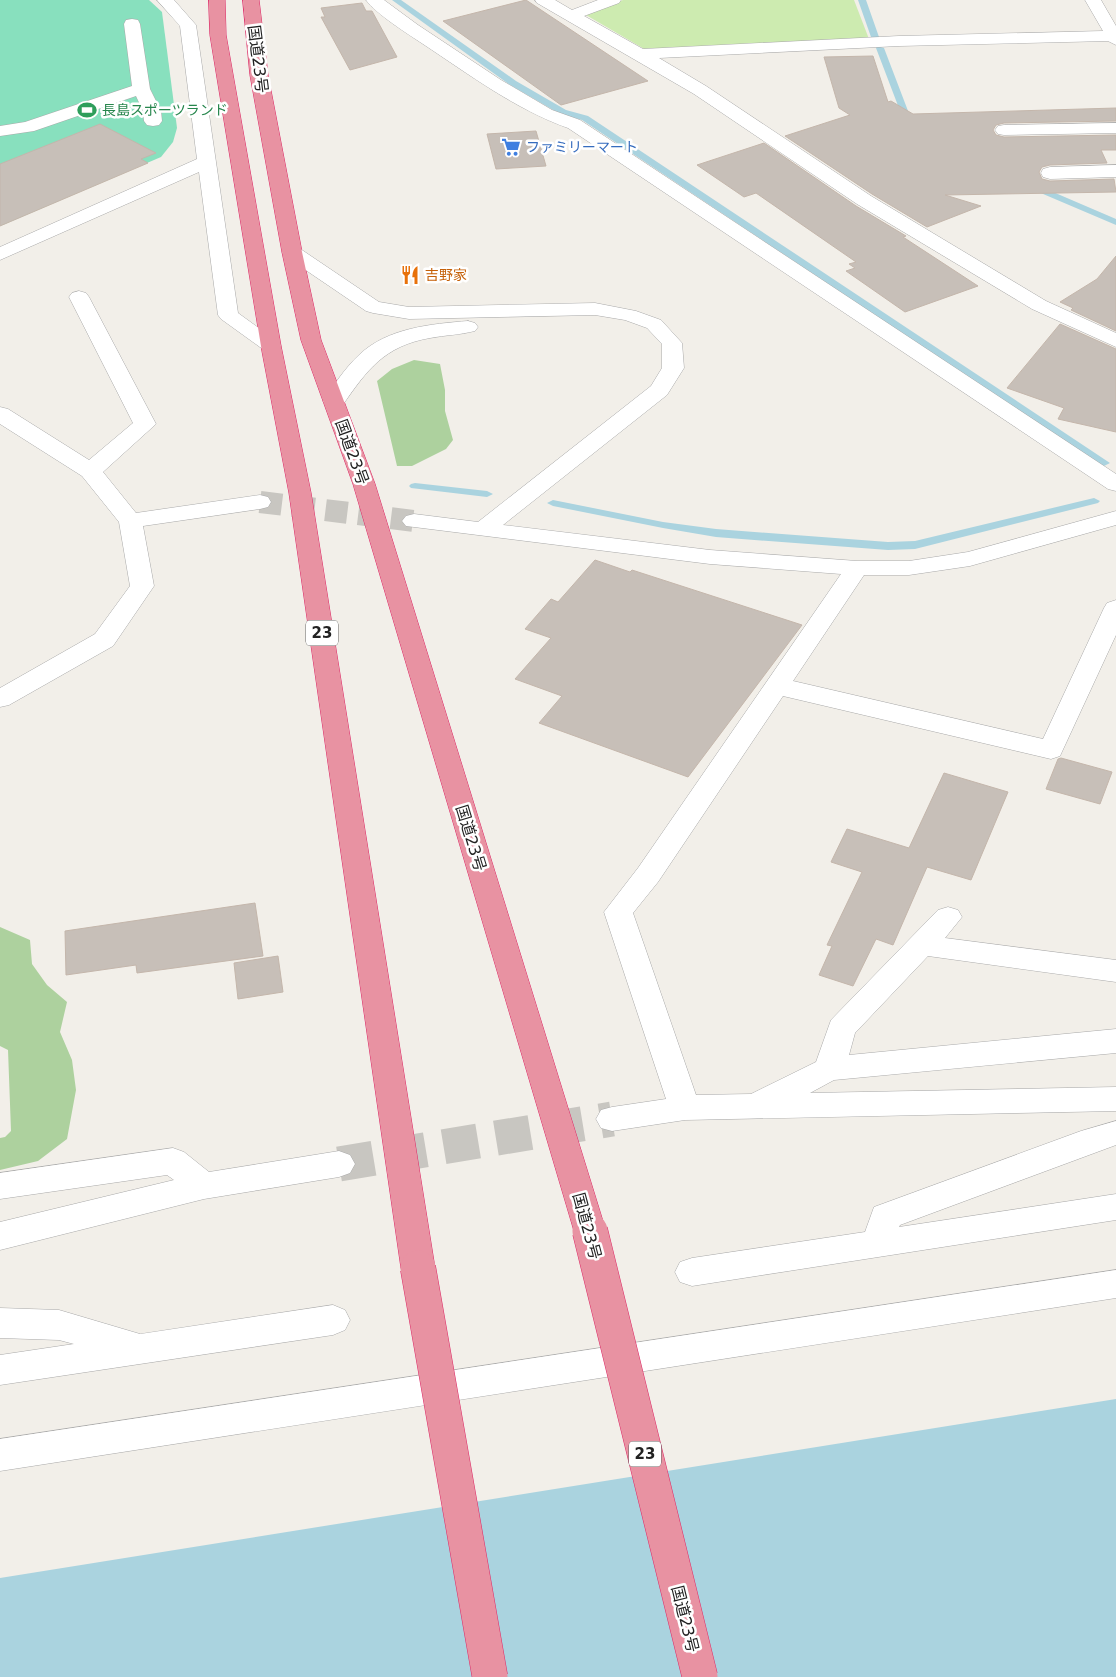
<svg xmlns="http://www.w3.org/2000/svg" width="1116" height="1677" font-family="'DejaVu Sans','Noto Sans JP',sans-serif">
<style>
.grass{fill:#cdebb0}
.forest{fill:#add19e}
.pitch{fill:#88e0be}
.water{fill:#aad3df}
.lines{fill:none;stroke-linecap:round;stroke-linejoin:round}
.stream{fill:#aad3df;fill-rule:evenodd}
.building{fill:#c7bfb8;stroke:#c4b6ab}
.minor-tunnel-far1{stroke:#c8c6c1;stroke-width:22;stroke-dasharray:22 11;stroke-linecap:butt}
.minor-tunnel{stroke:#c8c6c1;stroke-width:35;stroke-dasharray:35 18;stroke-linecap:butt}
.minor-casing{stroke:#a9a9a9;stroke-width:1}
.highway-casing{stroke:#dc2a67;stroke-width:1}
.minor{fill:#fff;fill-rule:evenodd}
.highway{fill:#e892a2;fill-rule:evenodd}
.highway-bridge-casing{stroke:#dc2a67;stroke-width:36;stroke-linecap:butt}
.highway-bridge{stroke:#e892a2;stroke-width:35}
.labels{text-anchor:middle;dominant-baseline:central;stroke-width:5;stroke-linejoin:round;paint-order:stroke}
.far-leisure-label{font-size:14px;fill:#27864d;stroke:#fff;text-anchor:start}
.far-shop-label{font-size:14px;fill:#366cbe;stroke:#fff;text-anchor:start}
.far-food-label{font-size:14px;fill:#c56008;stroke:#fff;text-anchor:start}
.shield{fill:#fff;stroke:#646464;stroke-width:1}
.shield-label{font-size:15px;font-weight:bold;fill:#222}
.street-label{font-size:16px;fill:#222;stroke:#fff}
</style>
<rect width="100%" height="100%" fill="#f2efe9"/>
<path class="grass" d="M 623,0 L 854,0 L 869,39 L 646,50 L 586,15 Z"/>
<path class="forest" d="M 414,360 L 440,364 L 445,390 L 445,411 L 453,440 L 446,449 L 412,466 L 397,466 L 377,381 L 392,369 Z
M 0,927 L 30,940 L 32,964 L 47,985 L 67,1002 L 60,1032 L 72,1060 L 76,1090 L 67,1139 L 38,1161 L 0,1170 L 0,1138 L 5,1137 L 11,1131 L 8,1050 L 0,1046 Z"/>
<path class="pitch" d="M 0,0 L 149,0 L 162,12 L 177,128 L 173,142 L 161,157 L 0,226 Z"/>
<path class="water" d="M 1116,1399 L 1116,1677 L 0,1677 L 0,1578 Z"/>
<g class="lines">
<path class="stream" d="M 392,0 L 401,0 L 516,81 L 566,110 L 588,116 L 1110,463 L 1104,466 L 1100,465 L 582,120 L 560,114 L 510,85 Z
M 858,0 L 866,0 L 879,37 L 878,39 L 871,37 Z
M 877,46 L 884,48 L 913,124 L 912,126 L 906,126 L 905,124 L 876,48 Z
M 1032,183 L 1116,219 L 1116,225 L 1029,188 L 1027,186 Z
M 415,483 L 487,491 L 493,494 L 487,497 L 411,488 L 409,486 L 411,484 Z
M 1094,498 L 1100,501 L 1098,503 L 915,549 L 888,550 L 716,537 L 663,528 L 553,506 L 547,503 L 553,500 L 663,522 L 716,529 L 888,542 L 915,541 Z"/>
</g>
<path class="building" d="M 526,0 L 648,81 L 561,105 L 443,21 Z
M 362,3 L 366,11 L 372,11 L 397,57 L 350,70 L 321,17 L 325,17 L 321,8 Z
M 873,56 L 888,102 L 891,101 L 913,114 L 1116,108 L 1116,121 L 1004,123 L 996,125 L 993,130 L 996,135 L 1004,137 L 1116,135 L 1116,150 L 1101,150 L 1107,163 L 1050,165 L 1042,167 L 1039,172 L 1042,179 L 1050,181 L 1114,179 L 1116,192 L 945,195 L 981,206 L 927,227 L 872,194 L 785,136 L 850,115 L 839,108 L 824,57 Z
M 100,124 L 156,153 L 141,159 L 148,163 L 0,226 L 0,164 Z
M 536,131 L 546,166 L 496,169 L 487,134 Z
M 764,143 L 856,206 L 906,236 L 903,237 L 978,286 L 905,312 L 846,271 L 855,268 L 849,264 L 856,262 L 756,193 L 744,197 L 697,165 Z
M 1116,256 L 1116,331 L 1071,310 L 1073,308 L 1060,302 L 1097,279 Z
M 1060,324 L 1116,349 L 1116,432 L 1058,419 L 1064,408 L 1007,388 Z
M 595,560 L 630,572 L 632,570 L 802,625 L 688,777 L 539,723 L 562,696 L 515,679 L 551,638 L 525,629 L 551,599 L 558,602 Z
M 1061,758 L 1112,772 L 1100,804 L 1046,789 L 1058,759 Z
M 944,773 L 1008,792 L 971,880 L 927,867 L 893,945 L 876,939 L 853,986 L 819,975 L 832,946 L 827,945 L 862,872 L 831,862 L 847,829 L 909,848 Z
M 255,903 L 263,956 L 137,973 L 136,965 L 66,975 L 65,931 Z
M 278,956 L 283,992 L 238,999 L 234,963 Z"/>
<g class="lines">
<path class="minor-tunnel-far1" d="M 260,502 L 414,521"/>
<path class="minor-tunnel" d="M 339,1164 L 612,1119"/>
<g class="minor-casing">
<path id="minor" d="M 157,0 L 174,0 L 196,25 L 238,313 L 278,342 L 281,346 L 278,350 L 271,352 L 264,350 L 221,319 L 218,315 L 199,172 L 0,260 L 0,247 L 197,159 L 180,26 Z
M 366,0 L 384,0 L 418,25 L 501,80 L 552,110 L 580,120 L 1116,474 L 1116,491 L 1108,489 L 568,128 C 515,109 470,75 423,44 C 408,34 376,14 366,0 Z
M 535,0 L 555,0 L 572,10 L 598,0 L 621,0 L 619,3 L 584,16 L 643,49 L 899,36 L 1103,31 L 1085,0 L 1101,0 L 1116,26 L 1116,45 L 1108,41 L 899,46 L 659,58 L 706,86 L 871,196 L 1046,301 L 1116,333 L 1116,347 L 1032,309 L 857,204 L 694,94 L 537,3 Z
M 132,19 L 138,20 L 140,24 L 150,89 L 161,111 L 162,121 L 159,125 L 153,126 L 147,125 L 144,121 L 143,111 L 136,96 L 34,131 L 0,136 L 0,126 L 25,122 L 132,86 L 124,24 L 126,20 Z
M 1116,123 L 1116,133 L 1004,135 L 998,134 L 995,130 L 998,126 L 1004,125 Z
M 1116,165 L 1116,177 L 1050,179 L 1043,177 L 1041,173 L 1043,169 L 1050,167 Z
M 292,246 L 299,248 L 379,302 L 409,307 L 595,303 L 636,311 L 661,320 L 682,343 L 684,368 L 667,395 L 503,525 L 710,550 L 857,561 L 909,561 L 968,552 L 1116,511 L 1116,525 L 970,566 L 909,575 L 864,575 L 793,681 L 1043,739 L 1104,608 L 1107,603 L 1116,600 L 1116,635 L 1060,756 L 1051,759 L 783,696 L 658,882 L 633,913 L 696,1095 L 751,1094 L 816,1062 L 831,1020 L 938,910 L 948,907 L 958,910 L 962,917 L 945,938 L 1116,960 L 1116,982 L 928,956 L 855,1033 L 849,1055 L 1116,1029 L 1116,1053 L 834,1080 L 810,1093 L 1116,1087 L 1116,1111 L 685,1120 L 612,1131 L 601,1128 L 596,1119 L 601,1110 L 612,1107 L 666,1099 L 604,912 L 638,868 L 841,574 L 710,564 L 406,526 L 402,521 L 406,516 L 414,514 L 478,522 L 651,386 L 662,368 L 662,344 L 647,328 L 625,320 L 595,315 L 409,319 L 373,313 L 366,311 L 285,256 L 282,252 L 285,248 Z
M 79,291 L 86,293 L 89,297 L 156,424 L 103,472 L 136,513 L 260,495 L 268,497 L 271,502 L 268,507 L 260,509 L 143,526 L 154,586 L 113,646 L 9,705 L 0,707 L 0,688 L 95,634 L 130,586 L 119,522 L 82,476 L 0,424 L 0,407 L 8,409 L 89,460 L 133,423 L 69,297 L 72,293 Z
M 468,321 L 475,323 L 478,327 L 475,331 C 460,335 445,335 430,338 C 384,346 367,370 342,406 L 334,407 L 326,406 L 323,401 C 334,385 345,368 359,355 C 387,328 431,324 468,321 Z
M 1116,1121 L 1116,1145 L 900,1225 L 899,1227 L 1116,1194 L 1116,1220 L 692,1286 L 680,1282 L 675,1272 L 680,1262 L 692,1258 L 865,1232 L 874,1207 L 1081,1131 Z
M 173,1148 L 184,1152 L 209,1172 L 339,1151 L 350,1155 L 355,1164 L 350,1173 L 339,1177 L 204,1199 L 0,1250 L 0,1222 L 174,1180 L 167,1175 L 0,1199 L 0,1173 Z
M 1116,1270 L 1116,1298 L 0,1471 L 0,1439 Z
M 333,1305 L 345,1310 L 350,1320 L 345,1330 L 333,1335 L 0,1385 L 0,1355 L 74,1344 L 59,1340 L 0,1338 L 0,1308 L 59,1310 L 140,1334 Z"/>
</g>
<g class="highway-casing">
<path id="highway" d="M 209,0 L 225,0 L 226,35 L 281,346 L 311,493 L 435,1268 L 430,1278 L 418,1282 L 406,1278 L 401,1268 L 289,493 L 261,346 L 210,35 Z
M 243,0 L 259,0 L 268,75 L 302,252 L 321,340 L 375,484 L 606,1231 L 602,1241 L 590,1245 L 578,1241 L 574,1231 L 353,484 L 301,340 L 282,252 L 250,75 Z"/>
</g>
<use href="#minor" class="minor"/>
<use href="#highway" class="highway"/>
<g class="highway-bridge-casing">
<path id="highway-bridge" d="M 590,1231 L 700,1677
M 418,1268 L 490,1677"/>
</g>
<use href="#highway-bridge" class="highway-bridge"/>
</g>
<defs>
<g id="stadium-bare" transform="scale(1.5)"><path d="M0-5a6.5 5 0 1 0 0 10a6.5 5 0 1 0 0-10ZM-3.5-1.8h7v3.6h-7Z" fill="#2e9e5b" stroke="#fff" stroke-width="2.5" paint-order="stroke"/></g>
<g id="supermarket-bare" transform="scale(1.5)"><path d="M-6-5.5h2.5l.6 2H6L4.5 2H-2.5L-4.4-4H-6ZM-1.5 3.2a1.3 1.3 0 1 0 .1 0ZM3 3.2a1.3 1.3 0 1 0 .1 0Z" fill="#3f7fe0" stroke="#fff" stroke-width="2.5" paint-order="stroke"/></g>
<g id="restaurant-bare" transform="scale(1.5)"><path d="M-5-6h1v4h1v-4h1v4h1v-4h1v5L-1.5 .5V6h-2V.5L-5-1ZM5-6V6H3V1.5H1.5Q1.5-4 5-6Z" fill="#e8710a" stroke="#fff" stroke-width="2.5" paint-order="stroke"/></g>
</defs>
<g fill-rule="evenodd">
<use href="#stadium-bare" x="87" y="110"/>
<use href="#supermarket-bare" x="511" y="147"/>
<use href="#restaurant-bare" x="410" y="275"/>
</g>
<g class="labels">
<g class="far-leisure-label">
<text x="102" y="110">長島スポーツランド</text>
</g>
<g class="far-shop-label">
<text x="526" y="147">ファミリーマート</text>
</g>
<g class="far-food-label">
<text x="425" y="275">吉野家</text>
</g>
<g class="shield">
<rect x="306" y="620.5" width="32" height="25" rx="4"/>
<rect x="629" y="1441.5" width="32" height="25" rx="4"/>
</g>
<g class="shield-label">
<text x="322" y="633">23</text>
<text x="645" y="1454">23</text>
</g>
<g class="street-label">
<text transform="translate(258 59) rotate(83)">国道23号</text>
<text transform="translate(352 452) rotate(70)">国道23号</text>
<text transform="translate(471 838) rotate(73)">国道23号</text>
<text transform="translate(587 1226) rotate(75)">国道23号</text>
<text transform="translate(685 1619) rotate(76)">国道23号</text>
</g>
</g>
</svg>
